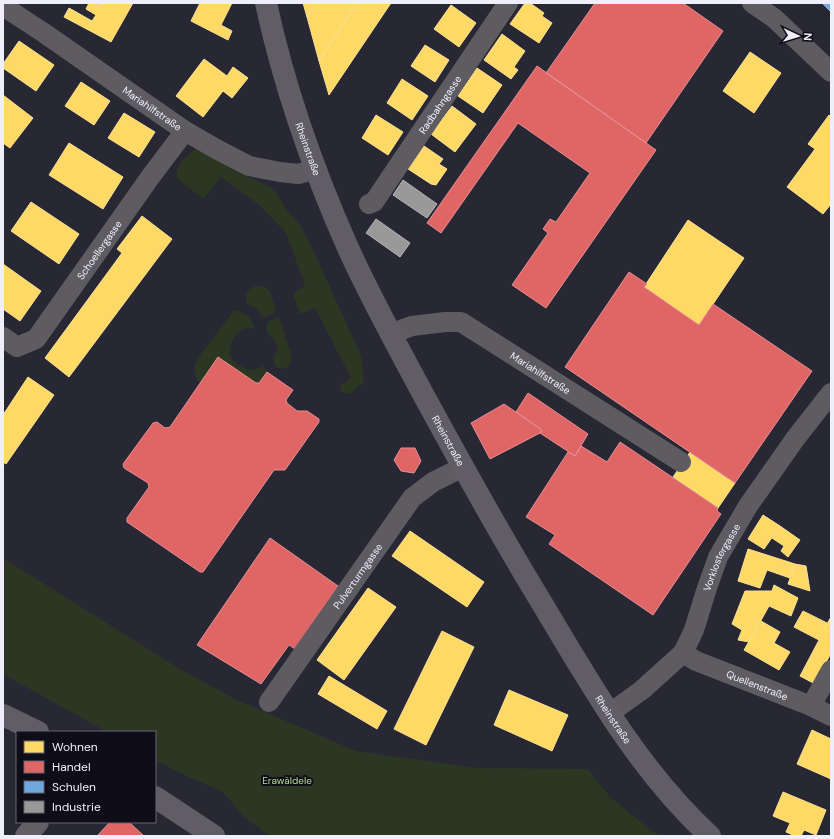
<svg xmlns="http://www.w3.org/2000/svg" width="834" height="839" font-family="'DM Sans',sans-serif">
<style>
.green{fill:#2c3723}
.homes{fill:#ffd966;stroke:#fae093}
.shops{fill:#e06666;stroke:#e48f93}
.schools{fill:#6fa8dc;stroke:#95bde6}
.industry{fill:#999;stroke:#b3b3b7}
.lines{fill:none;stroke-linecap:round;stroke-linejoin:round}
.street{stroke:#5f5c61;stroke-width:20}
.secondary{stroke:#625e64;stroke-width:22}
.primary{stroke:#605d64;stroke-width:22}
.labels{text-anchor:middle;dominant-baseline:central;stroke-width:4;stroke-linejoin:round;paint-order:stroke}
.street-label{font-size:10px;fill:#efeffc;stroke:#0e0d18}
.park-label{font-size:10px;fill:#bbda9a;stroke:#0e0d18}
</style>
<rect width="100%" height="100%" fill="#282734"/>
<path class="green" d="M 196,149 L 203,150 L 231,169 L 266,185 L 275,191 L 287,210 L 300,225 L 308,239 L 361,355 L 364,379 L 363,383 L 351,393 L 348,394 L 342,392 L 339,386 L 351,378 L 315,308 L 300,314 L 293,294 L 305,285 L 286,233 L 258,204 L 221,177 L 204,199 L 177,179 C 174,167 186,155 196,149 Z
M 256,286 L 261,286 L 266,288 L 270,291 L 275,307 L 276,311 L 273,314 L 264,317 L 262,316 L 256,309 L 247,304 C 245,294 246,290 256,286 Z
M 234,310 C 245,312 252,318 255,329 C 253,328 251,327 249,328 C 236,328 225,348 232,359 C 234,363 239,365 242,367 C 252,371 254,371 263,366 L 265,368 L 267,372 L 259,383 L 200,384 C 193,376 193,368 197,359 Z
M 276,317 L 280,319 L 292,358 C 291,364 289,367 283,369 L 276,367 C 269,354 279,354 277,345 C 274,337 263,335 267,323 Z
M 3,558 L 180,669 L 235,699 L 356,751 L 477,768 L 588,769 L 610,797 L 655,833 L 666,836 L 269,836 L 244,817 L 223,792 L 178,772 L 155,760 L 155,732 L 107,732 L 3,674 Z"/>
<path class="homes" d="M 89,3 L 94,3 L 98,5 L 99,3 L 133,3 L 111,42 L 64,17 L 69,8 L 92,21 L 96,15 L 86,9 Z
M 200,3 L 232,3 L 221,25 L 232,31 L 228,40 L 191,21 Z
M 303,3 L 316,3 L 307,17 Z
M 316,3 L 357,3 L 319,61 L 307,17 Z
M 357,3 L 391,3 L 329,95 L 319,61 Z
M 525,3 L 530,3 L 544,13 L 542,16 L 552,23 L 539,43 L 510,24 Z
M 451,5 L 476,23 L 459,47 L 434,29 Z
M 502,34 L 525,51 L 514,67 L 518,70 L 511,79 L 484,60 Z
M 19,41 L 54,65 L 36,91 L 3,68 L 3,64 Z
M 425,45 L 449,60 L 435,82 L 411,66 Z
M 750,52 L 781,73 L 754,113 L 723,91 Z
M 204,59 L 227,76 L 233,67 L 248,78 L 232,98 L 223,91 L 203,117 L 176,96 Z
M 477,68 L 502,85 L 483,113 L 458,96 Z
M 402,79 L 428,96 L 412,120 L 387,103 Z
M 81,82 L 110,101 L 94,125 L 65,106 Z
M 3,95 L 33,118 L 10,148 L 3,143 Z
M 452,106 L 476,124 L 455,152 L 431,134 Z
M 124,113 L 155,132 L 139,157 L 108,138 Z
M 376,115 L 403,132 L 388,155 L 362,138 Z
M 829,115 L 831,117 L 831,178 L 830,179 L 831,180 L 831,204 L 823,214 L 787,187 L 815,149 L 808,144 Z
M 69,143 L 123,177 L 103,209 L 49,175 Z
M 424,146 L 443,159 L 439,164 L 447,169 L 436,185 L 431,184 L 408,169 Z
M 31,202 L 79,234 L 59,264 L 11,231 Z
M 142,216 L 172,239 L 69,377 L 45,358 L 122,253 L 117,249 Z
M 688,220 L 744,258 L 699,325 L 644,287 Z
M 3,264 L 41,291 L 20,321 L 3,309 Z
M 28,377 L 54,395 L 6,464 L 3,462 L 3,415 Z
M 690,452 L 735,483 L 718,508 L 673,477 Z
M 763,515 L 780,526 L 764,549 L 748,539 Z
M 780,526 L 800,540 L 788,557 L 781,551 L 784,546 L 772,538 Z
M 410,531 L 484,582 L 467,607 L 392,556 Z
M 748,549 L 795,564 L 790,578 L 767,570 L 760,588 L 738,581 Z
M 795,564 L 806,566 L 810,591 L 788,584 Z
M 774,585 L 798,598 L 791,616 L 769,606 L 749,642 L 738,640 L 742,630 L 732,624 L 745,591 L 772,591 Z
M 368,588 L 396,607 L 344,680 L 317,660 Z
M 803,611 L 827,623 L 824,629 L 831,633 L 831,653 L 815,684 L 800,676 L 819,640 L 794,627 Z
M 831,617 L 831,633 L 824,629 Z
M 761,621 L 780,632 L 774,643 L 790,652 L 779,670 L 744,650 Z
M 442,631 L 474,647 L 426,745 L 394,729 Z
M 329,676 L 387,711 L 377,729 L 318,694 Z
M 509,690 L 568,715 L 552,751 L 494,725 Z
M 812,730 L 831,739 L 831,779 L 797,764 Z
M 783,792 L 826,810 L 816,835 L 804,830 L 801,836 L 795,836 L 786,832 L 790,823 L 773,816 Z"/>
<path class="shops" d="M 595,3 L 683,3 L 723,31 L 646,143 L 546,73 Z
M 537,66 L 656,150 L 546,308 L 512,285 L 548,233 L 543,229 L 550,219 L 556,222 L 590,173 L 518,123 L 441,233 L 427,223 Z
M 629,272 L 647,284 L 644,287 L 699,325 L 713,304 L 812,371 L 735,483 L 565,367 Z
M 218,357 L 256,383 L 259,383 L 267,372 L 293,390 L 286,400 L 287,403 L 297,411 L 307,411 L 319,419 L 319,422 L 285,470 L 274,470 L 203,572 L 200,572 L 127,522 L 127,518 L 149,487 L 148,483 L 124,468 L 123,464 L 153,423 L 157,422 L 165,428 L 170,427 Z
M 528,393 L 588,434 L 575,456 L 540,433 L 542,430 L 516,412 Z
M 504,404 L 542,430 L 540,433 L 490,459 L 471,423 Z
M 620,442 L 718,508 L 717,511 L 721,514 L 653,615 L 549,544 L 555,535 L 526,517 L 568,452 L 575,456 L 581,446 L 607,462 Z
M 401,448 L 415,448 L 421,461 L 414,473 L 401,471 L 394,460 Z
M 270,538 L 338,586 L 295,649 L 289,645 L 261,684 L 197,645 Z
M 110,822 L 129,822 L 144,836 L 97,836 Z"/>
<path class="schools" d="M 822,3 L 831,3 L 831,12 Z"/>
<path class="industry" d="M 403,180 L 437,204 L 427,218 L 393,195 Z
M 376,219 L 410,243 L 400,257 L 366,233 Z"/>
<g class="lines">
<g class="street">
<path d="M 752,3 L 774,18 L 831,72"/>
<path id="s1" d="M 3,6 L 44,33 L 185,131 L 218,150 L 249,166 L 280,172 L 298,174 L 316,169"/>
<path id="s2" d="M 369,204 L 374,202 L 508,3"/>
<path id="s3" d="M 390,334 L 412,326 L 445,322 L 461,322 L 681,462"/>
<path id="s4" d="M 3,337 L 17,347 L 36,339 L 151,176 L 185,131"/>
<path id="s5" d="M 683,653 L 696,661 L 811,706 L 831,716"/>
<path id="s6" d="M 269,702 L 412,498 L 433,482 L 463,467"/>
<path d="M 811,706 L 831,670"/>
<path id="s7" d="M 610,713 L 642,690 L 683,653 L 694,630 L 707,588 L 718,557 L 748,506 L 795,439 L 831,393"/>
</g>
<path class="secondary" d="M 26,836 L 38,822"/>
<g class="primary">
<path id="s8" d="M 266,3 C 284,87 313,169 348,248 C 372,301 401,353 429,405 C 465,471 501,536 540,600 C 590,683 638,770 710,836"/>
<path d="M 3,715 L 38,732"/>
<path d="M 155,797 L 214,836"/>
</g>
</g>
<g class="labels">
<g class="street-label">
<text stroke="none"><textPath href="#s2" startOffset="123">Radbahngasse</textPath></text>
<text stroke="none"><textPath href="#s1" startOffset="181">Mariahilfstraße</textPath></text>
<text stroke="none"><textPath href="#s8" startOffset="152">Rheinstraße</textPath></text>
<text stroke="none"><textPath href="#s4" startOffset="147">Schoellergasse</textPath></text>
<text stroke="none"><textPath href="#s3" startOffset="167">Mariahilfstraße</textPath></text>
<text stroke="none"><textPath href="#s8" startOffset="476">Rheinstraße</textPath></text>
<text stroke="none"><textPath href="#s7" startOffset="198">Vorklostergasse</textPath></text>
<text stroke="none"><textPath href="#s6" startOffset="154">Pulverturmgasse</textPath></text>
<text stroke="none"><textPath href="#s5" startOffset="81">Quellenstraße</textPath></text>
<text stroke="none"><textPath href="#s8" startOffset="800">Rheinstraße</textPath></text>
</g>
<g class="park-label">
<text x="287" y="780">Erawäldele</text>
</g>
</g>
<rect width="834" height="839" fill="none" stroke="#efeffc" stroke-width="8"/>
<rect x="16" y="731" width="140" height="92" fill="#0e0d18" stroke="#686773"/>
<rect x="24" y="741" width="20" height="12" fill="#ffd966" stroke="#686773"/>
<text x="52" y="751" font-size="12" fill="#efeffc">Wohnen</text>
<rect x="24" y="761" width="20" height="12" fill="#e06666" stroke="#686773"/>
<text x="52" y="771" font-size="12" fill="#efeffc">Handel</text>
<rect x="24" y="781" width="20" height="12" fill="#6fa8dc" stroke="#686773"/>
<text x="52" y="791" font-size="12" fill="#efeffc">Schulen</text>
<rect x="24" y="801" width="20" height="12" fill="#999999" stroke="#686773"/>
<text x="52" y="811" font-size="12" fill="#efeffc">Industrie</text>
<g transform="translate(798 36) rotate(94)" stroke="#0e0d18" stroke-width="3" paint-order="stroke">
<path d="M0-3L7 15L0 10L-7 15Z" fill="#efeffc"/>
<text y="-6" font-size="11" font-weight="bold" text-anchor="middle" fill="#efeffc">N</text>
</g>
</svg>
